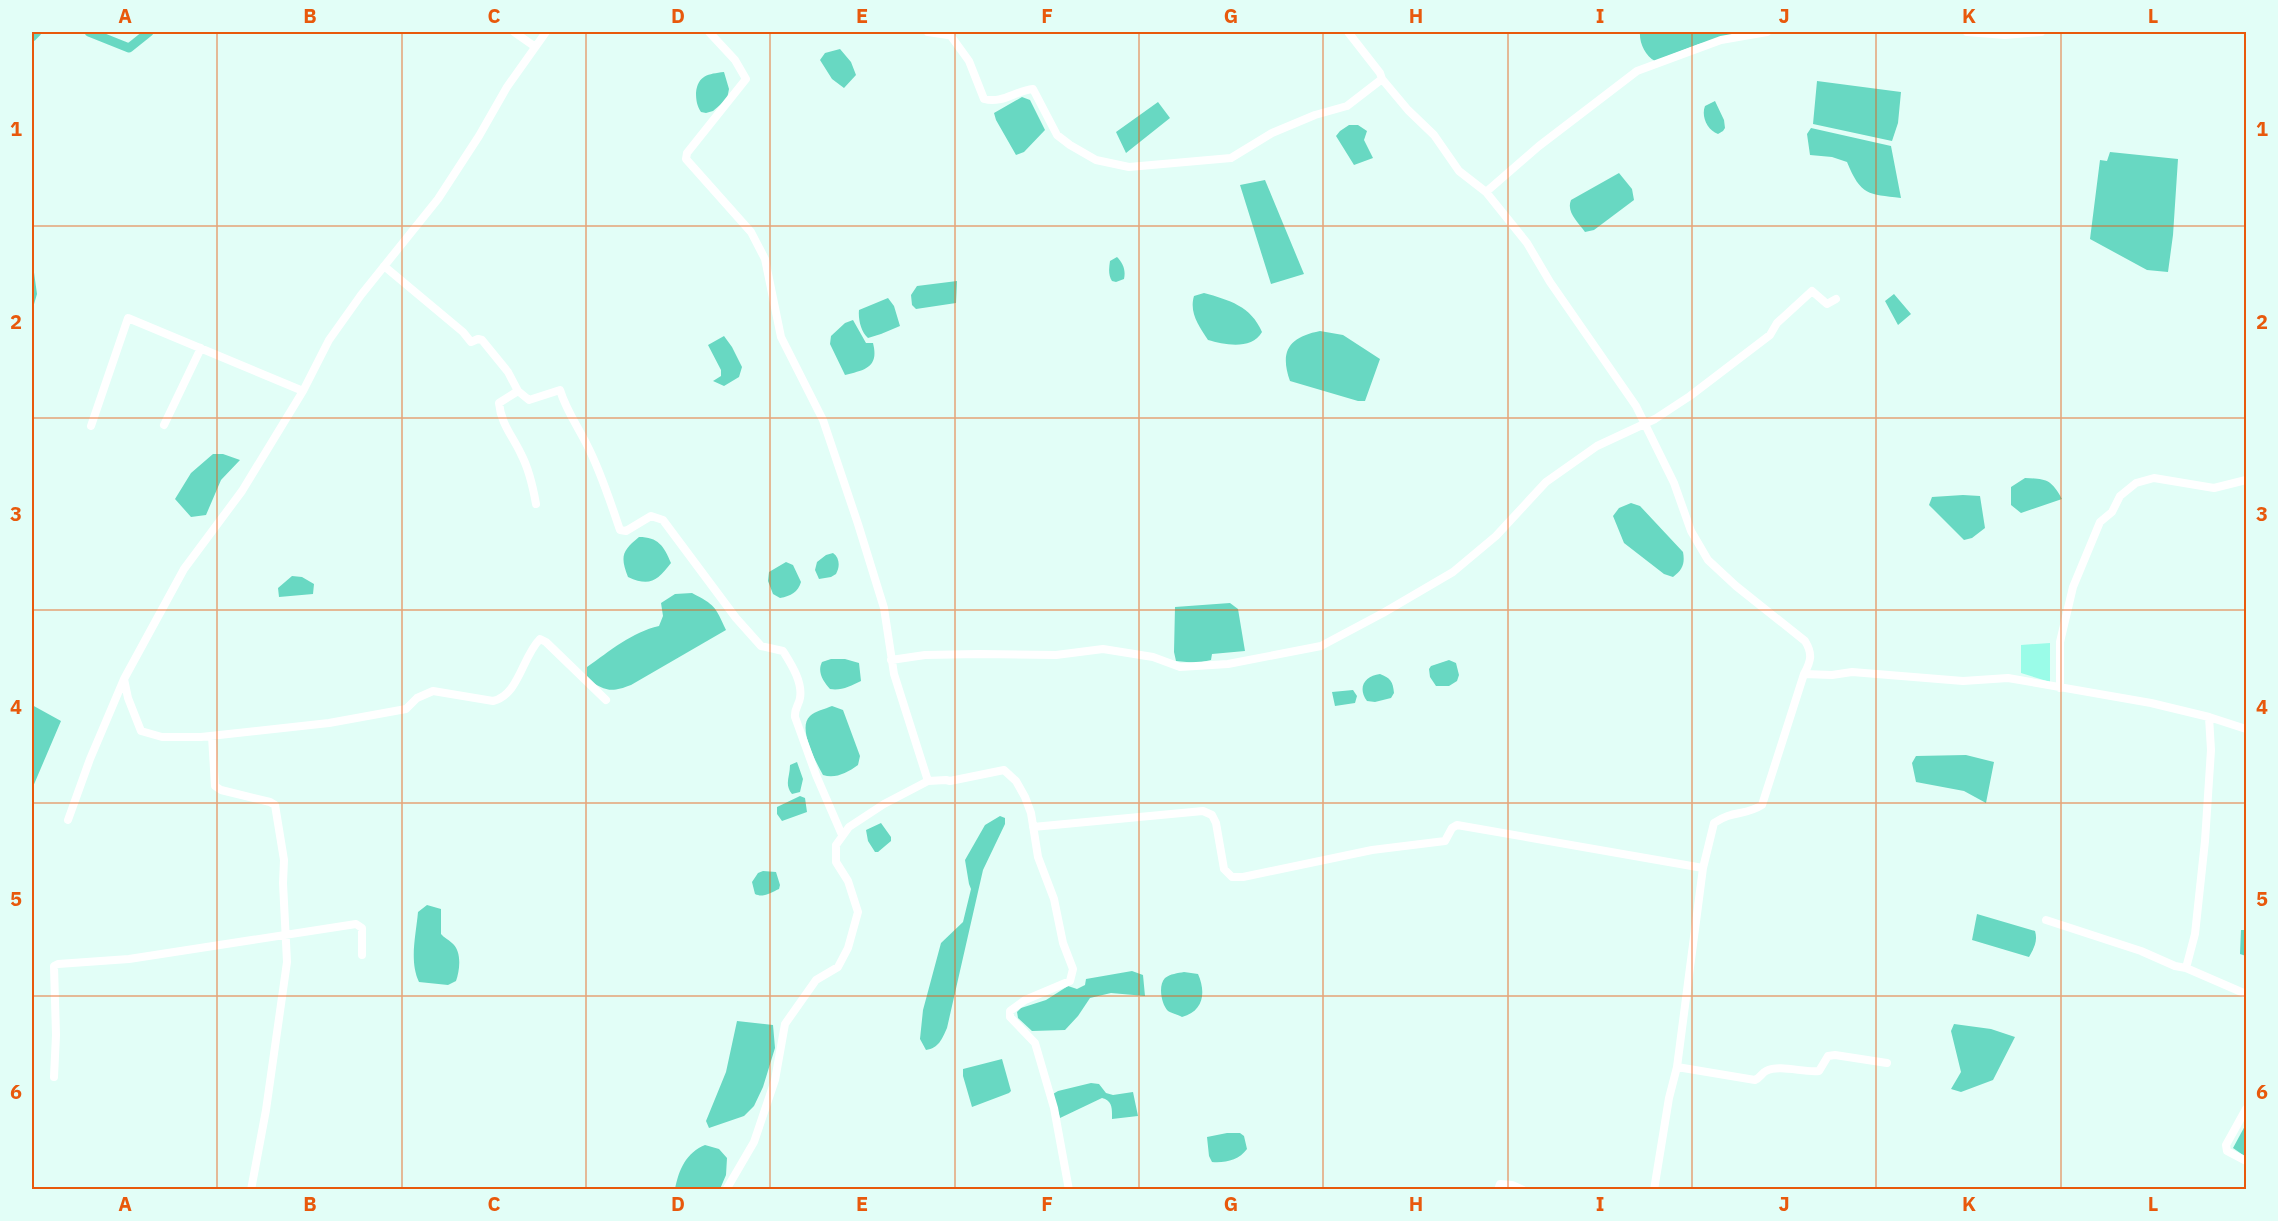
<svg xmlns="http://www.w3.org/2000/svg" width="2278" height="1221" font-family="'IBM Plex Sans',sans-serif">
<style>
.green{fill:#9afce8}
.water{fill:#68d8c2}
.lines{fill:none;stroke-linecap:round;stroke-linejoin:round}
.canal{stroke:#68d8c2;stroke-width:9}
.street{stroke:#fff;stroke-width:8}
.grid{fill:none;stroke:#e8590c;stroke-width:1.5;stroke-opacity:0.55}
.neatline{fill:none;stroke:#e8590c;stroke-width:2}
.grid-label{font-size:20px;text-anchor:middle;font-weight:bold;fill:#e8590c}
</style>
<rect width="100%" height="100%" fill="#e2fef7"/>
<path class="green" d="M 2050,643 L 2050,682 L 2021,673 L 2021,645 Z"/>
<path class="water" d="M 1640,32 L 1759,32 L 1699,44 L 1655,61 C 1645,56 1639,42 1640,32 Z
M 840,49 L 851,62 L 856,75 L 844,88 L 832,79 L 820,60 L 825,53 Z
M 724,72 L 729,89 L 727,99 L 713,111 L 706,113 L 701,112 C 697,106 696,100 696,93 C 698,75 708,74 724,72 Z
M 1817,81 L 1901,92 L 1898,123 L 1892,141 L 1813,124 Z
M 1022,97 L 1030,100 L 1045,130 L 1024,152 L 1016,155 L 996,120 L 994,113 Z
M 1715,101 L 1724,120 L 1725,128 L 1723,131 L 1718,134 C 1707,130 1701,116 1705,106 Z
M 1158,102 L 1170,118 L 1126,153 L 1116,132 Z
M 1349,125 L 1358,125 L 1367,131 L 1364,140 L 1373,158 L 1354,165 L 1336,136 L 1340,131 Z
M 1811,128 L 1891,146 L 1901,198 C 1868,194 1861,196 1847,162 L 1832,157 L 1810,155 L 1807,134 Z
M 2110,152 L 2178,159 L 2173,235 L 2168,272 L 2147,270 L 2090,239 L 2100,160 L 2107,161 Z
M 1619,173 L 1632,189 L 1634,200 L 1594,230 L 1585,232 C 1578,222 1566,212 1571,200 Z
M 1265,180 L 1304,274 L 1271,284 L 1240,185 Z
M 1117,257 C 1123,263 1126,270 1124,279 L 1116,282 L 1112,281 C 1108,275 1109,268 1110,261 Z
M 32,258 L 37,294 L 32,311 Z
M 957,281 L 956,303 L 916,309 L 912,305 L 911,295 L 917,286 Z
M 1204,293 C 1229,300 1251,306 1262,332 C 1252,350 1225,345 1208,340 C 1199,326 1189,313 1194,296 Z
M 1894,294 L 1911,314 L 1898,325 L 1885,301 Z
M 888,298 L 894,306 L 900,326 L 881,334 L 868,338 C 861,332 858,319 859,310 Z
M 853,320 L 866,343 L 873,343 C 879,367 866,370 845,375 L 830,344 L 831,336 L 845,323 Z
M 1320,331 L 1343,335 L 1380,359 L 1365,401 L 1358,401 L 1290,381 C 1279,350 1290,337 1320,331 Z
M 724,336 L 732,347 L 742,367 L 739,377 L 724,386 L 713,381 L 721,376 L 721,370 L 708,345 Z
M 213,454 L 223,454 L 240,460 L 221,480 L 206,515 L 191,517 L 175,499 L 191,473 Z
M 2025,478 C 2046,479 2051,479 2062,499 L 2021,513 L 2011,505 L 2011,487 Z
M 1963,495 L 1980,496 L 1985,528 L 1972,538 L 1964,540 L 1929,505 L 1932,497 Z
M 1631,503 L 1640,506 L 1683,552 C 1685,563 1683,570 1673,577 L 1664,574 L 1624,543 L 1613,516 L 1619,508 Z
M 639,537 C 658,537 664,546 671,563 C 657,581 650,587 628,577 C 620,556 622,551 639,537 Z
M 833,553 C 840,558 840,567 836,574 L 831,577 L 819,579 L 815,570 L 817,562 L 826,555 Z
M 786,562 L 793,565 L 801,582 C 798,592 791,596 780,598 L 773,594 L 768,581 L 769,572 Z
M 292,576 L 302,577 L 314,584 L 313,594 L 279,597 L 278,588 Z
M 692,593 C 715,605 715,606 726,630 L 631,685 C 611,693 605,691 587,679 L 587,667 C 610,651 632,632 659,626 L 663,616 L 661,603 L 675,594 Z
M 1230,603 L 1238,609 L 1245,651 L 1212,654 L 1211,660 L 1197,663 L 1176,661 L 1174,652 L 1175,607 Z
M 831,659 L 845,659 L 859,663 L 861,681 C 851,686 841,691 830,689 C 823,681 817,672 822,662 Z
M 1449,660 L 1456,663 L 1459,675 L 1457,681 L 1449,686 L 1436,686 L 1430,677 L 1429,669 L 1431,666 Z
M 1380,674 C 1390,678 1393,681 1394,693 L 1391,698 L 1375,702 L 1367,701 C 1357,687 1365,676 1380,674 Z
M 1353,690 L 1357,696 L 1355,703 L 1335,706 L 1332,692 Z
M 32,705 L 61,721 L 32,789 Z
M 832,706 L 843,710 L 860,756 L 858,765 C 847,773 835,779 823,775 C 816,762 797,728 810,716 C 815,711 825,709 832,706 Z
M 1966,755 L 1994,762 L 1986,803 L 1964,791 L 1916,782 L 1912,763 L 1916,756 Z
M 797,762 L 803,779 L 800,792 L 792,794 C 784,784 790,777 790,765 Z
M 800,796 L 805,798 L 807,812 L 782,821 L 777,814 L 777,807 Z
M 1000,816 L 1005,818 L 1005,824 L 983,870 L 947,1028 C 942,1039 939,1048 926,1050 L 920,1039 L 923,1010 L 941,943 L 963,922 L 971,889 L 969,884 L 965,860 L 985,825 Z
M 881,823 L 891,837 L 891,841 L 878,852 L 875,852 L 868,841 L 866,830 Z
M 763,871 L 776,872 L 780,885 L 779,889 C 770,893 763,898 755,894 L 752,882 L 758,873 Z
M 427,905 L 441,909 L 441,934 C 444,938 448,939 452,943 C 462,951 460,970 456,981 L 448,985 L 419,982 C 409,961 416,935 418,912 Z
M 1977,914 L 2035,931 C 2038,941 2034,948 2029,957 L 1972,940 Z
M 2241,930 L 2246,930 L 2246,956 L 2240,954 Z
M 1132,971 L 1143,975 L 1145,996 L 1111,993 L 1090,998 L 1078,1016 L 1065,1030 L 1032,1031 L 1018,1018 L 1017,1012 L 1021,1008 L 1046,1000 L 1068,986 L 1077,989 L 1085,985 L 1086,979 Z
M 1184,972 L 1198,974 C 1206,992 1204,1011 1182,1017 C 1179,1015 1171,1013 1168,1011 C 1161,1004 1158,985 1165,978 C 1170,974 1178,973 1184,972 Z
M 737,1021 L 773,1025 L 775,1048 L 763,1087 L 754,1106 L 744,1116 L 709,1128 L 706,1121 L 726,1072 Z
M 1954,1024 L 1991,1029 L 2015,1037 L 1993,1080 L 1961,1092 L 1951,1089 L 1961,1072 L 1951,1031 Z
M 1002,1059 L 1011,1091 L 1009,1093 L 972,1107 L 963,1076 L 963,1069 Z
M 1091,1083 L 1099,1084 L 1106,1093 L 1113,1095 L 1133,1092 L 1138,1116 L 1112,1119 C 1112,1109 1113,1101 1102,1098 L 1060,1118 L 1053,1094 L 1058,1091 Z
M 2246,1124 L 2246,1157 L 2233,1148 Z
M 1227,1133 L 1240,1133 L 1244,1136 L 1247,1149 C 1239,1160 1226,1163 1212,1162 L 1209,1156 L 1207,1137 Z
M 705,1145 L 719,1149 L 727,1158 L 726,1175 L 720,1189 L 675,1189 C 679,1169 686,1153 705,1145 Z"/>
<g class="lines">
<path class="canal" d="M 89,32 L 129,48 L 149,32
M 32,37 L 37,32"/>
<path class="street" d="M 514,32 L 534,46
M 546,32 L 507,87 L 479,136 L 438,199 L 361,295 L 329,340 L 303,391 L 242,491 L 184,569 L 124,679 L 128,698 L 141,731 L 162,737 L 201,737 L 329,723 L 406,709 L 417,698 L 433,691 L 493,701 C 519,695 522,657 540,639 L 546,642 L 606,700
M 709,32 L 735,60 L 746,79 L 687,153 L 686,159 L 751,232 L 765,259 L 781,337 L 823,420 L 858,524 L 884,608 L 894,674 L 928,781 L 946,780 L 950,781 L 1004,770 L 1016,781 L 1025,797 L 1031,813 L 1038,857 L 1054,899 L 1063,943 L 1073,969 L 1070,981 L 1025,1000 L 1010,1011 L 1010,1017 L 1035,1043 L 1054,1108 L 1069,1190
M 928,32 L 948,35
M 948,32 L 969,61 L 984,99 C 1002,104 1015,91 1033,89 L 1057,135 L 1070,145 L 1096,160 L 1129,167 L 1231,158 L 1272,133 L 1315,115 L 1347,106 L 1382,79
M 1348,32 L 1380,73 L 1382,79 L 1408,110 L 1434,135 L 1459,171 L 1486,192 L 1527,243 L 1550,282 L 1636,406 L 1674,483 L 1691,531 L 1708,560 L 1736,586 L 1805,641 C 1813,654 1811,661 1804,674 L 1832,675 L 1852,672 L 1963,681 L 2008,678 L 2151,703 L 2209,717 L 2211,750 L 2205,841 L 2195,934 L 2186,968 L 2175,966 L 2141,951 L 2046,920
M 1967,32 L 2005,35 L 2041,32
M 1486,192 L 1539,146 L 1637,71 L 1721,40 L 1767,32
M 384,266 L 463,332 L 471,342 L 478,339 L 482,340 L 508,372 L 518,391 L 529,400 L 560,390 C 566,410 578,427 587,445 C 601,472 610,501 620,530 L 626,531 L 651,516 L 663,520 L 736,618 L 761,646 L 783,651 C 791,664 803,682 800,698 C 799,705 794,709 795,717 L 816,775 L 842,835
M 518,391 L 499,403 C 501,424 512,435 521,454 C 529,469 533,487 536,504
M 164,425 L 201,348
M 91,426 L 128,318 L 303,391
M 891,660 L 925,655 L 979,654 L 1056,655 L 1103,649 L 1153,657 L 1180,667 L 1228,664 L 1321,646 L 1383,613 L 1453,572 L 1496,536 L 1546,482 L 1597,446 L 1655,419 L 1690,396 L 1770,335 L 1777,323 L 1812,291 L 1827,304 L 1836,299
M 2060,688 L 2060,642 L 2073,587 L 2100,522 L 2112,512 L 2120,496 L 2136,483 L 2154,478 L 2214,488 L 2246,480
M 2209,717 L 2246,729
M 212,736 L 215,786 L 221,790 L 270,802 L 275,805 L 284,860 L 283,883 L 287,962 L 266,1110 L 251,1190
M 68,820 L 90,759 L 124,679
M 1033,827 L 1203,811 L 1212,815 L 1216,823 L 1224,869 L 1232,877 L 1243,877 L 1372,850 L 1445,841 L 1452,828 L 1457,825 L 1703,868
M 2186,968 L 2246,994
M 1677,1067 L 1755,1080 C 1760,1078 1762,1073 1766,1071 C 1780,1064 1804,1073 1819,1071 L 1828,1056 L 1835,1055 L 1887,1063
M 54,1077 L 56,1035 L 54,966 L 58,964 L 129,959 L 356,924 L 362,928 L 362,955
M 2246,1109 L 2226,1145 L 2227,1151 L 2246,1161
M 726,1190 L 754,1142 L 775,1080 L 785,1024 L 816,980 L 838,967 L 848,948 L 858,912 L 848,881 L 836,862 L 836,845 L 849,827 L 884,804 L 928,781
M 1498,1190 L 1500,1184 L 1512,1185 L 1523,1190
M 1654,1190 L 1669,1098 L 1677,1067 L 1703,868 L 1714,823 C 1733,810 1745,816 1762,805 L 1804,674"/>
</g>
<path class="grid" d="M 217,32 L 217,1190M 402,32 L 402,1190M 586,32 L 586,1190M 770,32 L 770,1190M 955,32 L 955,1190M 1139,32 L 1139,1190M 1323,32 L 1323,1190M 1508,32 L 1508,1190M 1692,32 L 1692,1190M 1876,32 L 1876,1190M 2061,32 L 2061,1190M 32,226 L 2246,226M 32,418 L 2246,418M 32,610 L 2246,610M 32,803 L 2246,803M 32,996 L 2246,996"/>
<rect width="2278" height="1221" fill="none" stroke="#e2fef7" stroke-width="66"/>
<rect x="33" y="33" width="2212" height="1155" class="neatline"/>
<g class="grid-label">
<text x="125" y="23">A</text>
<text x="310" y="23">B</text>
<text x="494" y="23">C</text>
<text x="678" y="23">D</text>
<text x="862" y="23">E</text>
<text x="1047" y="23">F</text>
<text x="1231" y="23">G</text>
<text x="1416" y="23">H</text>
<text x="1600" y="23">I</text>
<text x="1784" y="23">J</text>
<text x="1969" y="23">K</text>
<text x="2153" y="23">L</text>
<text x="16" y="136">1</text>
<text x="2262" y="136">1</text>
<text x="16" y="329">2</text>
<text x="2262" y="329">2</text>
<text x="16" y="521">3</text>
<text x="2262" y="521">3</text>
<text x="16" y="714">4</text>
<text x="2262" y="714">4</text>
<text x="16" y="906">5</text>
<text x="2262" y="906">5</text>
<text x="16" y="1099">6</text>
<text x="2262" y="1099">6</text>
<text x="125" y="1211">A</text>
<text x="310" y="1211">B</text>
<text x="494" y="1211">C</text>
<text x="678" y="1211">D</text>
<text x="862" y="1211">E</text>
<text x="1047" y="1211">F</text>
<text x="1231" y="1211">G</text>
<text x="1416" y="1211">H</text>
<text x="1600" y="1211">I</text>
<text x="1784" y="1211">J</text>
<text x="1969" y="1211">K</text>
<text x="2153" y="1211">L</text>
</g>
</svg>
